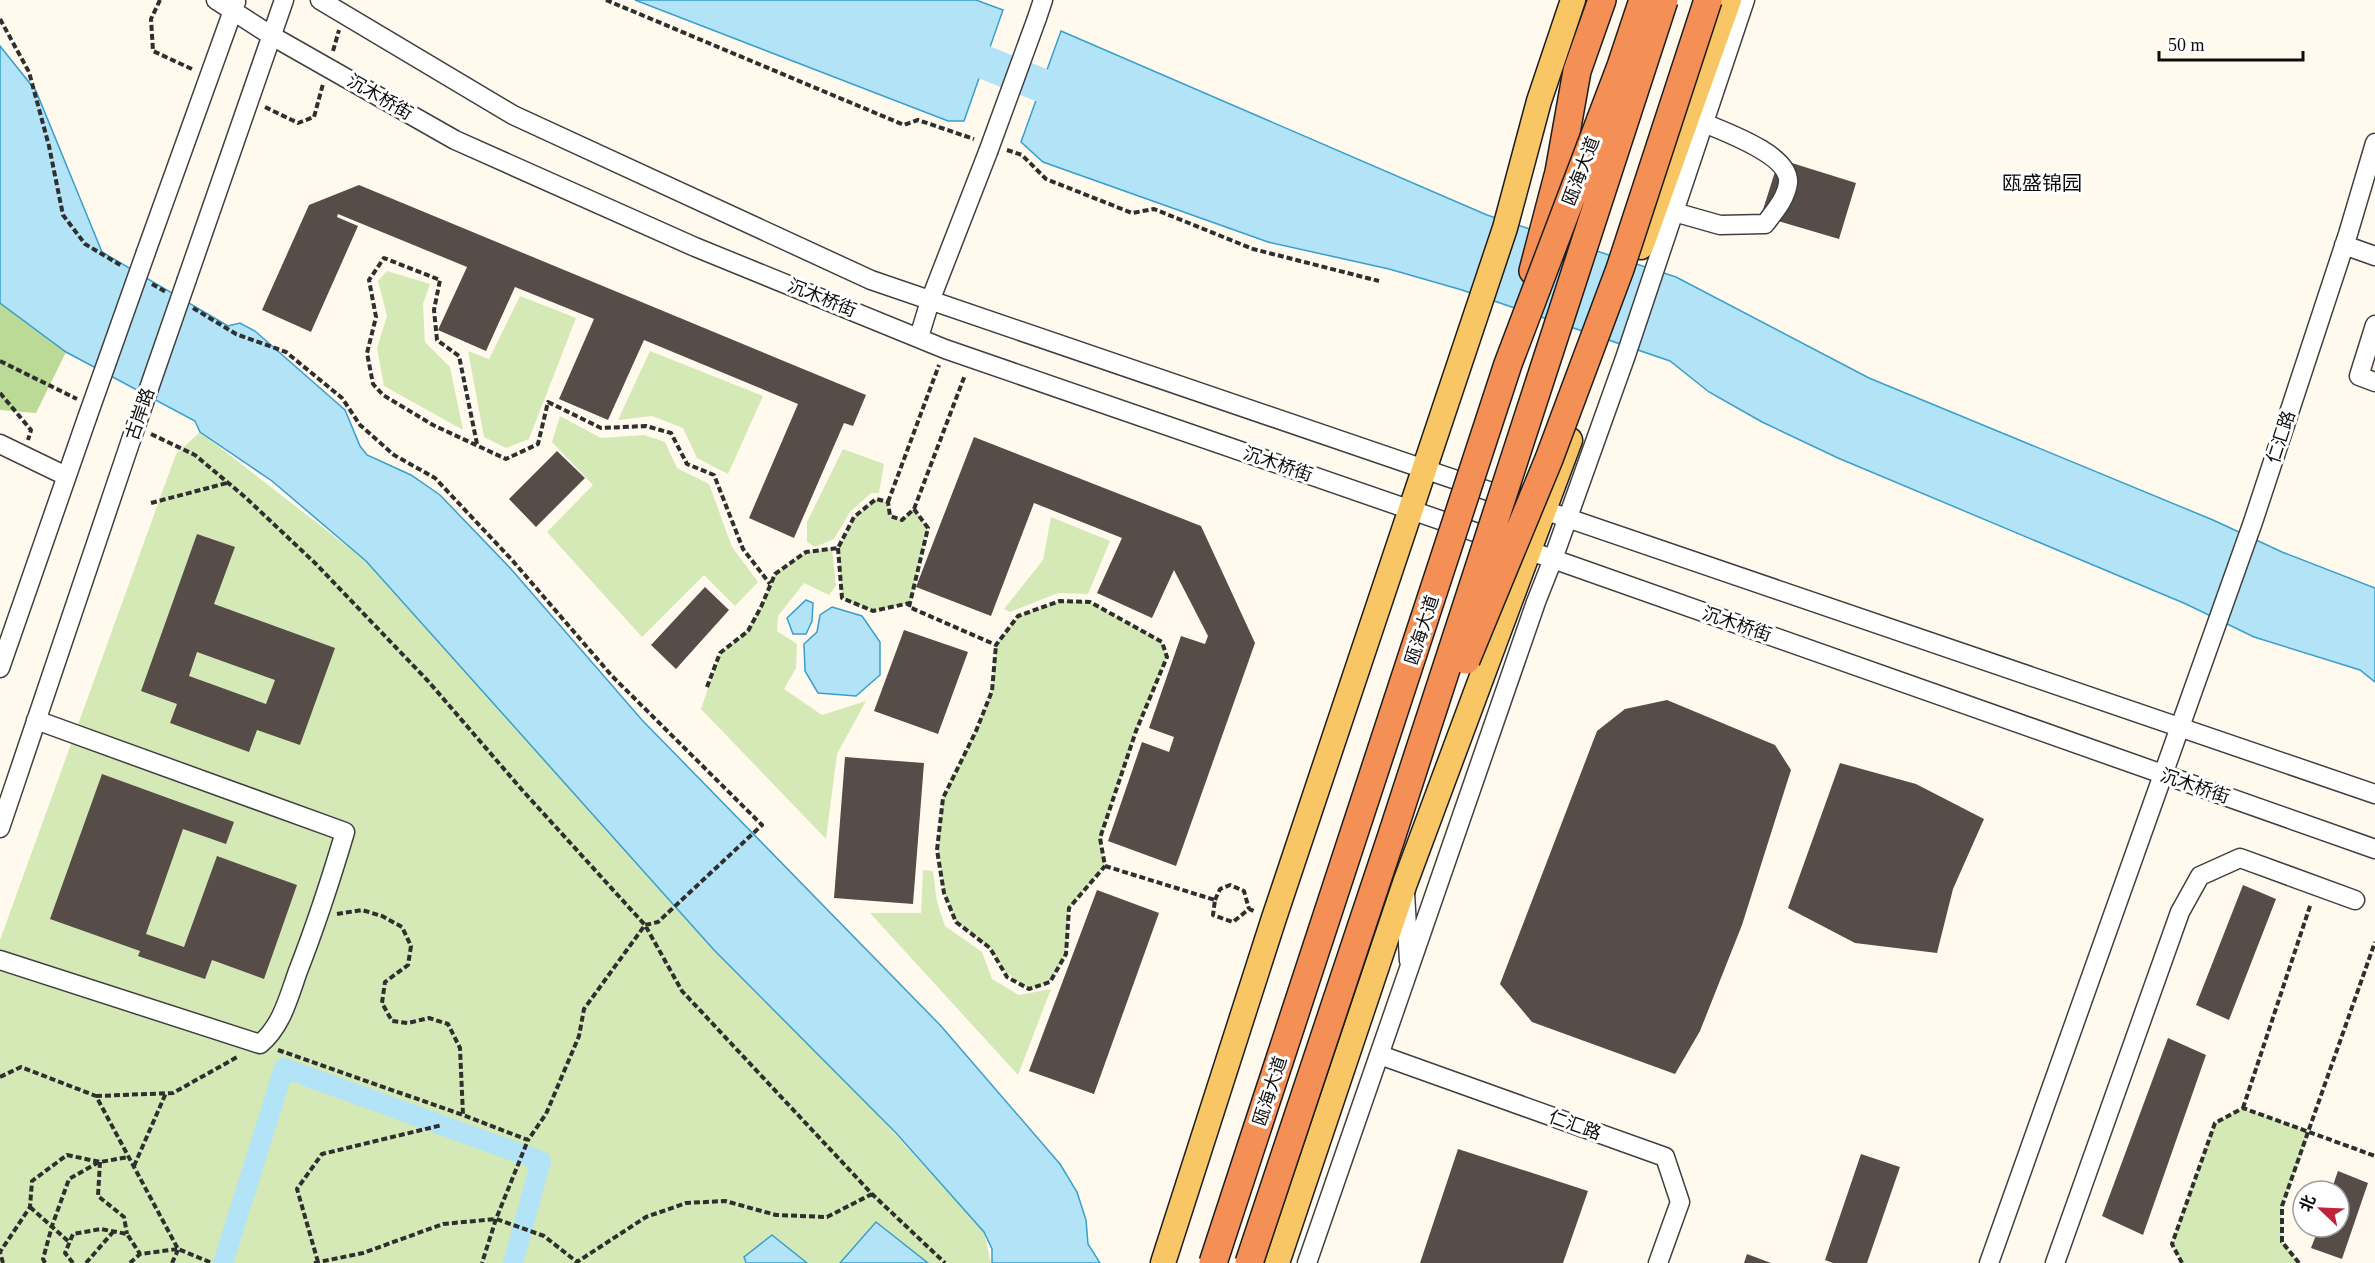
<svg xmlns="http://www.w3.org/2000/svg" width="2375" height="1263" font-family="'Times New Roman','Noto Sans SC',serif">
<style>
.green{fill:#d5e9b7}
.forest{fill:#bbda96}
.water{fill:#b2e3f6;stroke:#399fcd;stroke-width:1.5}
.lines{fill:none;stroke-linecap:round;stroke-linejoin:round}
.canal{stroke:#b2e3f6;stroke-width:20}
.river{stroke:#b2e3f6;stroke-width:34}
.building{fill:#564d49;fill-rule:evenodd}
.minor-casing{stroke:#404040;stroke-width:21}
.major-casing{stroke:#1e1e1e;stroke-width:27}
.highway-casing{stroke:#1e1e1e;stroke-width:30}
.path{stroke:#2f2f2f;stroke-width:4;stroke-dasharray:6 3;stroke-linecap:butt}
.minor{stroke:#fff;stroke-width:18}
.major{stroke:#f8c664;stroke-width:24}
.highway{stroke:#f49056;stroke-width:27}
.minor-bridge-casing{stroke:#404040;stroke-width:21;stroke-linecap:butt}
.highway-bridge-casing{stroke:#1e1e1e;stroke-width:30;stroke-linecap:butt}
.minor-bridge{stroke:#fff;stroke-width:18}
.highway-bridge{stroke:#f49056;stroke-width:27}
.labels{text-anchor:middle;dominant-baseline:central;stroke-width:6;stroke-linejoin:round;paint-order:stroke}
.street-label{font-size:18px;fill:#0d0d0d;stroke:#fff}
.neighbourhood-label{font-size:20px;fill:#0d0d0d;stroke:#fff}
</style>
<rect width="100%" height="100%" fill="#fffaed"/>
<path class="green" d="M 387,271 L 430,284 L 423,304 L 425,342 L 450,367 L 463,430 L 384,386 L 377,348 L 387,316 L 378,281 Z
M 520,296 L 576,318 L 529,439 L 506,448 L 484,437 L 468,351 L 489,359 Z
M 650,351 L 763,396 L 728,474 L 697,458 L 683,428 L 652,416 L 618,420 Z
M 560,416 L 601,438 L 644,435 L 665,442 L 677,468 L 709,484 L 732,547 L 758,582 L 735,606 L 704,575 L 642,637 L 547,532 L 593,485 L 552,442 Z
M 200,432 L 366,561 L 714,950 L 873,1110 L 984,1232 L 991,1263 L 0,1263 L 0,940 L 176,454 Z
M 843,449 L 884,464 L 879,493 L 871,493 L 850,512 L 834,539 L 815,547 L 807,542 L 807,522 Z
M 876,499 L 888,502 L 890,516 L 902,519 L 914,509 L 928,528 L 910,603 L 873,611 L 842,598 L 838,548 L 854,517 Z
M 1051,517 L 1110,541 L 1088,594 L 1058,593 L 1010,612 L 1004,609 L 1043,560 Z
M 832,548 L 836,586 L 829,595 L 804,583 L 778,616 L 777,631 L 797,644 L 796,668 L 784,689 L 822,715 L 866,701 L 837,754 L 826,839 L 701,709 L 720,653 L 748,630 L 761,607 L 775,574 L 806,552 Z
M 1060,601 L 1090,602 L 1162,642 L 1167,657 L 1136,731 L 1100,838 L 1105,866 L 1069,908 L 1066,954 L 1050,982 L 1029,989 L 1004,971 L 990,948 L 956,922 L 944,893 L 938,844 L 943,798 L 976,731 L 992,691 L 996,645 L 1018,616 Z
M 923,870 L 933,871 L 937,902 L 945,926 L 982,952 L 992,979 L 1019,995 L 1051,989 L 1018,1075 L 870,913 L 921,913 Z
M 2243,1108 L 2309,1132 L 2282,1206 L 2282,1242 L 2299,1263 L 2182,1263 L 2172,1244 L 2215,1123 Z"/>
<path class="forest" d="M 0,303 L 66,352 L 36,413 L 0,410 Z"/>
<path class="water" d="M 635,0 L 976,0 L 1003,10 L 964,121 L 948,121 Z
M 1061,31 L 1487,215 L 1676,277 L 1869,378 L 2213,520 L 2282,552 L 2375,588 L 2375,682 L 2360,670 L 2254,637 L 2186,604 L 1838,458 L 1762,422 L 1709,392 L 1670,361 L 1462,290 L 1389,269 L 1268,242 L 1043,162 L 1021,142 Z
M 0,46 L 36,91 L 102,252 L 228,326 L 240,323 L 255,331 L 345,410 L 360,446 L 367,455 L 411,475 L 440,495 L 511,569 L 642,720 L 941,1026 L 1060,1164 L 1077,1192 L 1086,1220 L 1088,1244 L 1100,1263 L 992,1263 L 992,1249 L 984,1232 L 896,1133 L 714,950 L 366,561 L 272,481 L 200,432 L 195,421 L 66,352 L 0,303 Z
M 806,600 L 813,603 L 812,621 L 806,634 L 793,634 L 787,618 Z
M 832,607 L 862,616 L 880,642 L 880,675 L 856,696 L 818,693 L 805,671 L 804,644 L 817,632 L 820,615 Z
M 876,1222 L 928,1263 L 840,1263 Z
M 772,1235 L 807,1263 L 746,1263 L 744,1257 Z"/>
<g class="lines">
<path class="canal" d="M 223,1263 L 284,1068 L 541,1161 L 513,1263"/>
<path class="river" d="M 941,45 L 1086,103"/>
</g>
<path class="building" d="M 1779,159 L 1856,183 L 1839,239 L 1761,216 Z
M 359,185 L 866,395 L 853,426 L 844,423 L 794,538 L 749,518 L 798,404 L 644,340 L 608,420 L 559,399 L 594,319 L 515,287 L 486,351 L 438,330 L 467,267 L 338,214 L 337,217 L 358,226 L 311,332 L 262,310 L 309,205 Z
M 974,437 L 1201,526 L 1255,643 L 1176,866 L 1108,841 L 1142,742 L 1169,752 L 1174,737 L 1149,728 L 1181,636 L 1205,644 L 1208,636 L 1174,570 L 1152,618 L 1097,593 L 1122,538 L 1034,503 L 991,616 L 916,587 Z
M 557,451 L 585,478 L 536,527 L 509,499 Z
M 197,534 L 235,547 L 214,604 L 335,648 L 300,745 L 257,730 L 249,752 L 170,723 L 177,704 L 141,691 ZM 197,652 L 275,680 L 266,704 L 189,676 Z
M 705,587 L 729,610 L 676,669 L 651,645 Z
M 904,630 L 968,652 L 938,734 L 874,711 Z
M 1667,700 L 1775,745 L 1791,770 L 1742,925 L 1700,1031 L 1675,1074 L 1532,1022 L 1500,984 L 1597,731 L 1625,709 Z
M 845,757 L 924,763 L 913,904 L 834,898 Z
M 1840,763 L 1916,784 L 1984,819 L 1953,889 L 1937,953 L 1855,943 L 1788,908 Z
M 102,774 L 234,822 L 226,844 L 183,829 L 146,934 L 184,947 L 217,856 L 297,885 L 264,979 L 212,960 L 205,979 L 138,956 L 140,951 L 50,919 Z
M 2243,885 L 2276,899 L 2229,1020 L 2196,1005 Z
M 1097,890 L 1159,913 L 1094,1094 L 1029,1071 Z
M 2168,1038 L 2206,1055 L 2143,1235 L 2102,1216 Z
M 1458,1149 L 1588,1191 L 1563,1263 L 1420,1263 Z
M 1861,1154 L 1900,1167 L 1867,1263 L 1833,1263 L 1825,1260 Z
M 2338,1171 L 2368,1183 L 2342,1259 L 2311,1248 L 2319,1227 L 2339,1227 L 2339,1191 L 2331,1191 Z
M 1747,1254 L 1771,1263 L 1744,1263 Z"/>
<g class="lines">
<g class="minor-casing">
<path id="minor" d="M 216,0 L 272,36 L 455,140 L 695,247 L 945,349 L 1553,559 L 2375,849
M 320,0 L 513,115 L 871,280 L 2375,794
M 1037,18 L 1043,0
M 1674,212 L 1720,225 L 1765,224 C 1774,212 1786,199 1788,183 C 1791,155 1725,132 1704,123
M 2344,245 L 2375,256
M 146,252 L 236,2
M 187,279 L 284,0
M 2375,325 L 2359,376 L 2375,382
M 919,337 L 930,301 L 988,152
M 0,444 L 66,476
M 0,668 L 87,418
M 0,828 L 131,440
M 1405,893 L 1409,961
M 0,960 L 260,1044 C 282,1026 289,996 298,971 C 316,925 331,879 345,832 L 36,720
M 1380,1055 L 1665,1157 L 1680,1202 L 1658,1263
M 1307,1263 L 1536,602 L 1553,559 L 1625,358 L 1745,0
M 1989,1263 L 2253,522 L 2348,234 L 2375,143
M 2055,1263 L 2180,912 L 2200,876 L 2240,858 L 2355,900"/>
</g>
<g class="major-casing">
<path id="major" d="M 1641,247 L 1729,0
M 1163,1263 L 1274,918 L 1505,228 L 1539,101 L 1573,0
M 1277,1263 L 1405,883 L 1570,440"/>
</g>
<g class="highway-casing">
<path id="highway" d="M 1533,271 L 1559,172 L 1577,71 L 1602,0"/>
</g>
<path class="path" d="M 160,0 L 151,19 L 153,51 L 194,70
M 606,0 L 904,125 L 918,120 L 974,139
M 0,19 L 29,72 L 49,146 L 63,215 L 85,244 L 122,266
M 333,51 L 339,30
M 265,107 L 298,123 L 314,117 L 323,84
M 1007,150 L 1022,155 L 1046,179 L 1132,213 L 1154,209 L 1253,249 L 1379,281
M 152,284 L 166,292
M 193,308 L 236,334 L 286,352 L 342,398 L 360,425 L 394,455 L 435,478 L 512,560 L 612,676 L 762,825 L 658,922 L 645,925 L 584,1009 L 579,1036 L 546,1114 L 528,1140
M 0,361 L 77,399
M 0,393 L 31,430 L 28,440
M 151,434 L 195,455 L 245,497 L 315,563 L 428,681 L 523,791 L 645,925 L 682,991 L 872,1194 L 945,1263
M 477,444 L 459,356 L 437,340 L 434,310 L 440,280 L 384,258 L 369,280 L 376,317 L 367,353 L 373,384 L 383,395 L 433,425 L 506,459 L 538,444 L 548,402 L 601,428 L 646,426 L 671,433 L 687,464 L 714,475 L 743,549 L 770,584
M 888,502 L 939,365
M 151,503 L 227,483
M 914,509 L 965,375
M 838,548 L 842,598 L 873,611 L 910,603
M 707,687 L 720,653 L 748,631 L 761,607 L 775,574 L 806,552 L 838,548 L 854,517 L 876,499 L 888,502 L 890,516 L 902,520 L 914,509 L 928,528 L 909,607 L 996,645 L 1018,616 L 1060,601 L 1090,602 L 1162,642 L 1167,657 L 1136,731 L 1100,838 L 1105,866 L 1069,908 L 1066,954 L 1050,982 L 1029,989 L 1007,977 L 990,948 L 956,922 L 944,893 L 937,850 L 943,798 L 976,731 L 992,691 L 996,645
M 1105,866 L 1215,900 L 1213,915 L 1233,922 L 1249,909 L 1256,912
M 1215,900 L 1220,889 L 1230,885 L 1244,891 L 1249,909
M 337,914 L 362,910 L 382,916 L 402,927 L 411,946 L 408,965 L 385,982 L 382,1003 L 392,1021 L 408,1023 L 429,1018 L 448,1024 L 460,1048 L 463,1115
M 278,1050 L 463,1115 L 528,1140 L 496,1219 L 482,1263
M 0,1077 L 21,1067 L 96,1096 L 178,1249 L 212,1263
M 96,1096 L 173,1093 L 239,1056
M 2243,1108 L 2311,903
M 100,1162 L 98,1196 L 124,1217 L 127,1234
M 134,1166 L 166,1093
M 30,1207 L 69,1242
M 318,1262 L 297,1189 L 322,1154 L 442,1125
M 3,1263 L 0,1252 L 30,1207 L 32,1181 L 67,1155 L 100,1162 L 129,1157
M 45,1263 L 43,1259 L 52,1226 L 69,1179 L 99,1162
M 73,1263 L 65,1253 L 73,1234 L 101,1229 L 127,1234 L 140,1254
M 86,1263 L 113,1232
M 130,1263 L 140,1254 L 178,1249
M 172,1263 L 178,1250
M 314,1263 L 363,1253 L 443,1224 L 496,1219 L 544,1236 L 577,1262 L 646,1217 L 686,1203 L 725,1201 L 776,1215 L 827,1217 L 872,1194
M 2182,1263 L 2172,1244 L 2215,1123 L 2243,1108 L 2375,1156
M 2299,1263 L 2282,1242 L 2282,1206 L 2375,942"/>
<use href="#minor" class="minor"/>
<use href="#major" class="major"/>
<use href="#highway" class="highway"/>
<g class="minor-bridge-casing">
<path id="minor-bridge" d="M 988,152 L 1037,18
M 87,418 L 146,252
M 131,440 L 187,279"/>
</g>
<g class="highway-bridge-casing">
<path id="highway-bridge" d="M 1466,660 L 1549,459 L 1620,269 L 1708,0
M 1213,1263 L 1508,364 L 1621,66 L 1643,0
M 1249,1263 L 1391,838 L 1664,0"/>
</g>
<use href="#minor-bridge" class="minor-bridge"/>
<use href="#highway-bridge" class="highway-bridge"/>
</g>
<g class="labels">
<g class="street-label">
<text transform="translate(380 97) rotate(30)">沉木桥街</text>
<text transform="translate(1581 171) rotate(-69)">瓯海大道</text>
<text transform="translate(822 298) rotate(22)">沉木桥街</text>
<text transform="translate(140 414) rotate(-71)">古岸路</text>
<text transform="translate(2281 437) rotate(-72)">仁汇路</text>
<text transform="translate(1278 464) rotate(19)">沉木桥街</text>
<text transform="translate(1737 624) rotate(19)">沉木桥街</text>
<text transform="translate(1422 630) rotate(-72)">瓯海大道</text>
<text transform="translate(2195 786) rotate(19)">沉木桥街</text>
<text transform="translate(1270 1091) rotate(-72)">瓯海大道</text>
<text transform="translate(1575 1125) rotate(20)">仁汇路</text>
</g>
<g class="neighbourhood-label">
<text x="2042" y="183">瓯盛锦园</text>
</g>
</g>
<g transform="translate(2321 1209) rotate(293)"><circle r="28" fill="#ffffff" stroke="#9e9e9e" stroke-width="1.5"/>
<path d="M0-4.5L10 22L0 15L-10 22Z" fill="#bc253b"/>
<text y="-9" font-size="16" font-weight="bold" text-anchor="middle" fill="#0d0d0d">北</text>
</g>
<path d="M2159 51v9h144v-9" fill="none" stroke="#0d0d0d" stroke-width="3"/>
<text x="2168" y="51" font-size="18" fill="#0d0d0d" stroke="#ffffff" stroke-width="4.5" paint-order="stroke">50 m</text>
</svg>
